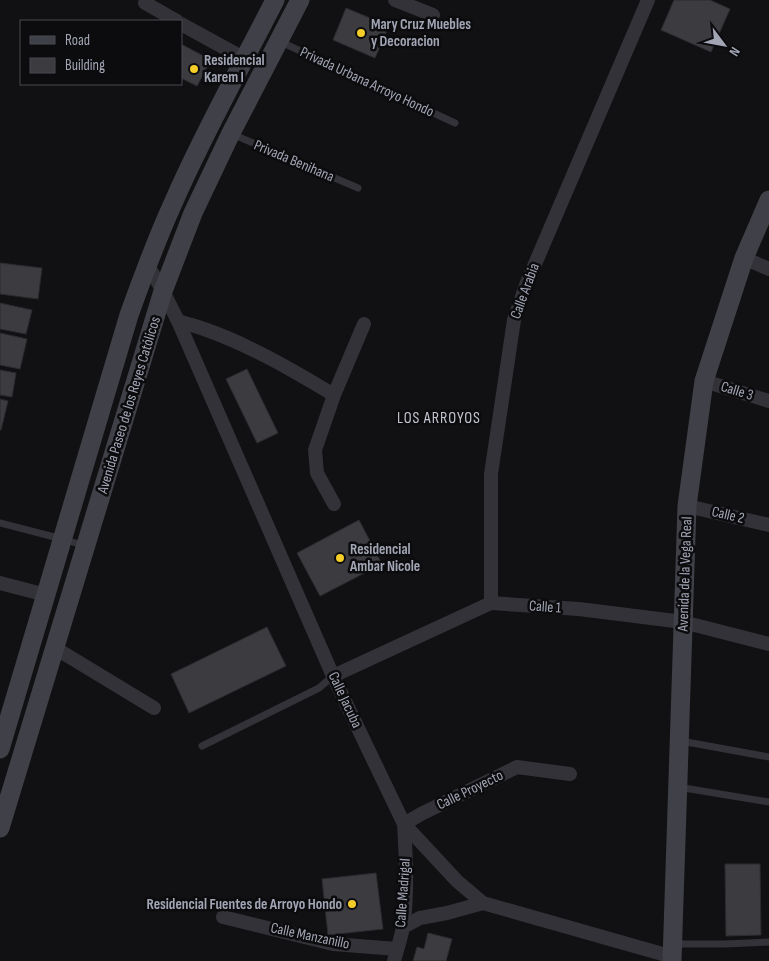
<svg xmlns="http://www.w3.org/2000/svg" width="769" height="961" font-family="'Sofia Sans Condensed',sans-serif">
<style>
.building{fill:#3b3b40;stroke:#2c2b2f}
.lines{fill:none;stroke-linecap:round;stroke-linejoin:round}
.lane{stroke:#323238;stroke-width:7}
.street{stroke:#323238;stroke-width:14}
.secondary{stroke:#404148;stroke-width:19}
.poi-dot{fill:#f4cd28;stroke:#0c0c0e;stroke-width:2}
.labels{text-anchor:middle;dominant-baseline:central;stroke-width:5;stroke-linejoin:round;paint-order:stroke}
.poi-label{font-size:15px;font-weight:bold;fill:#a2a5b4;stroke:#0c0c0e;text-anchor:start}
.street-label{font-size:15px;fill:#a2a5b4;stroke:#0c0c0e}
.neighbourhood-label{font-size:16px;letter-spacing:1px;fill:#c3c5d0;stroke:#0c0c0e}
</style>
<rect width="100%" height="100%" fill="#111113"/>
<path class="building" d="M 674,0 L 710,0 L 730,9 L 711,52 L 661,30 Z
M 346,8 L 389,26 L 375,58 L 333,40 Z
M 181,44 L 211,60 L 197,86 L 181,78 Z
M 0,263 L 42,268 L 38,299 L 0,294 Z
M 0,303 L 32,310 L 26,334 L 0,329 Z
M 0,333 L 27,339 L 20,369 L 0,365 Z
M 247,369 L 278,433 L 257,443 L 226,379 Z
M 0,370 L 16,373 L 12,397 L 0,395 Z
M 0,399 L 8,401 L 1,430 L 0,430 Z
M 359,520 L 382,564 L 320,596 L 297,553 Z
M 267,627 L 286,666 L 189,713 L 171,674 Z
M 725,864 L 760,864 L 761,935 L 726,936 Z
M 376,873 L 383,929 L 328,935 L 322,879 Z
M 428,933 L 452,939 L 446,961 L 413,961 L 417,947 L 424,949 Z"/>
<g class="lines">
<path class="lane" d="M 281,42 L 455,123
M 232,134 L 358,188
M 0,523 L 62,539 L 86,546
M 681,741 L 769,757
M 202,746 L 319,688 L 333,676
M 678,787 L 769,802
M 674,944 L 725,944 L 769,942"/>
<path class="street" d="M 395,0 L 433,15
M 145,3 L 177,21
M 181,24 L 245,59
M 744,258 L 769,269
M 147,264 L 163,291 L 178,321 L 333,676 L 404,824 L 457,881 L 483,903 L 673,957
M 178,321 C 187,324 196,326 204,329 C 248,344 294,371 334,395
M 704,381 L 769,401
M 334,504 L 317,473 L 315,450 L 334,395 L 364,324
M 687,506 L 769,525
M 0,583 L 46,595
M 491,603 L 491,474 L 514,320 L 526,285 L 648,0
M 55,648 L 154,708
M 333,676 L 491,603 L 579,609 L 683,622 L 769,644
M 223,917 L 333,944 L 397,949
M 403,927 L 420,918 L 447,913 L 483,903
M 394,961 C 397,950 401,938 403,927 C 408,895 406,857 404,824 L 421,814 L 517,767 L 570,774"/>
<path class="secondary" d="M 0,749 L 129,315 C 143,276 157,238 174,201 C 204,132 241,67 275,0
M 0,828 L 163,291 L 193,213 L 231,133 L 300,0
M 672,961 L 687,506 L 704,381 L 744,258 L 769,200"/>
</g>
<g class="poi-dot">
<circle cx="361" cy="33" r="5"/>
<circle cx="194" cy="69" r="5"/>
<circle cx="340" cy="558" r="5"/>
<circle cx="352" cy="904" r="5"/>
</g>
<g class="labels">
<g class="poi-label">
<text x="371" y="24">Mary Cruz Muebles<tspan x="371" dy="17">y Decoracion</tspan></text>
<text x="204" y="60">Residencial<tspan x="204" dy="17">Karem I</tspan></text>
<text x="350" y="549">Residencial<tspan x="350" dy="17">Ambar Nicole</tspan></text>
<text x="342" y="904" text-anchor="end">Residencial Fuentes de Arroyo Hondo</text>
</g>
<g class="street-label">
<text transform="translate(367 82) rotate(25)">Privada Urbana Arroyo Hondo</text>
<text transform="translate(294 161) rotate(23)">Privada Benihana</text>
<text transform="translate(525 291) rotate(-70)">Calle Arabia</text>
<text transform="translate(737 391) rotate(17)">Calle 3</text>
<text transform="translate(129 405) rotate(-73)">Avenida Paseo de los Reyes Católicos</text>
<text transform="translate(728 515) rotate(13)">Calle 2</text>
<text transform="translate(685 574) rotate(-88)">Avenida de la Vega Real</text>
<text transform="translate(545 607) rotate(4)">Calle 1</text>
<text transform="translate(345 700) rotate(65)">Calle Jacuba</text>
<text transform="translate(470 790) rotate(-26)">Calle Proyecto</text>
<text transform="translate(403 893) rotate(-86)">Calle Madrigal</text>
<text transform="translate(310 936) rotate(12)">Calle Manzanillo</text>
</g>
<g class="neighbourhood-label">
<text x="439" y="418">LOS ARROYOS</text>
</g>
</g>
<rect x="20" y="20" width="162" height="65" fill="#0c0c0e" stroke="#484950"/>
<rect x="30" y="36" width="25" height="8" fill="#404148" stroke="#484950"/>
<text x="65" y="45" font-size="15" fill="#a2a5b4">Road</text>
<rect x="30" y="58" width="25" height="15" fill="#3b3b40" stroke="#484950"/>
<text x="65" y="70" font-size="15" fill="#a2a5b4">Building</text>
<g transform="translate(724 45) rotate(122)" stroke="#0c0c0e" stroke-width="4" paint-order="stroke">
<path d="M0-4L9 19L0 12L-9 19Z" fill="#a2a5b4"/>
<text y="-8" font-size="14" font-weight="bold" text-anchor="middle" fill="#a2a5b4">N</text>
</g>
</svg>
